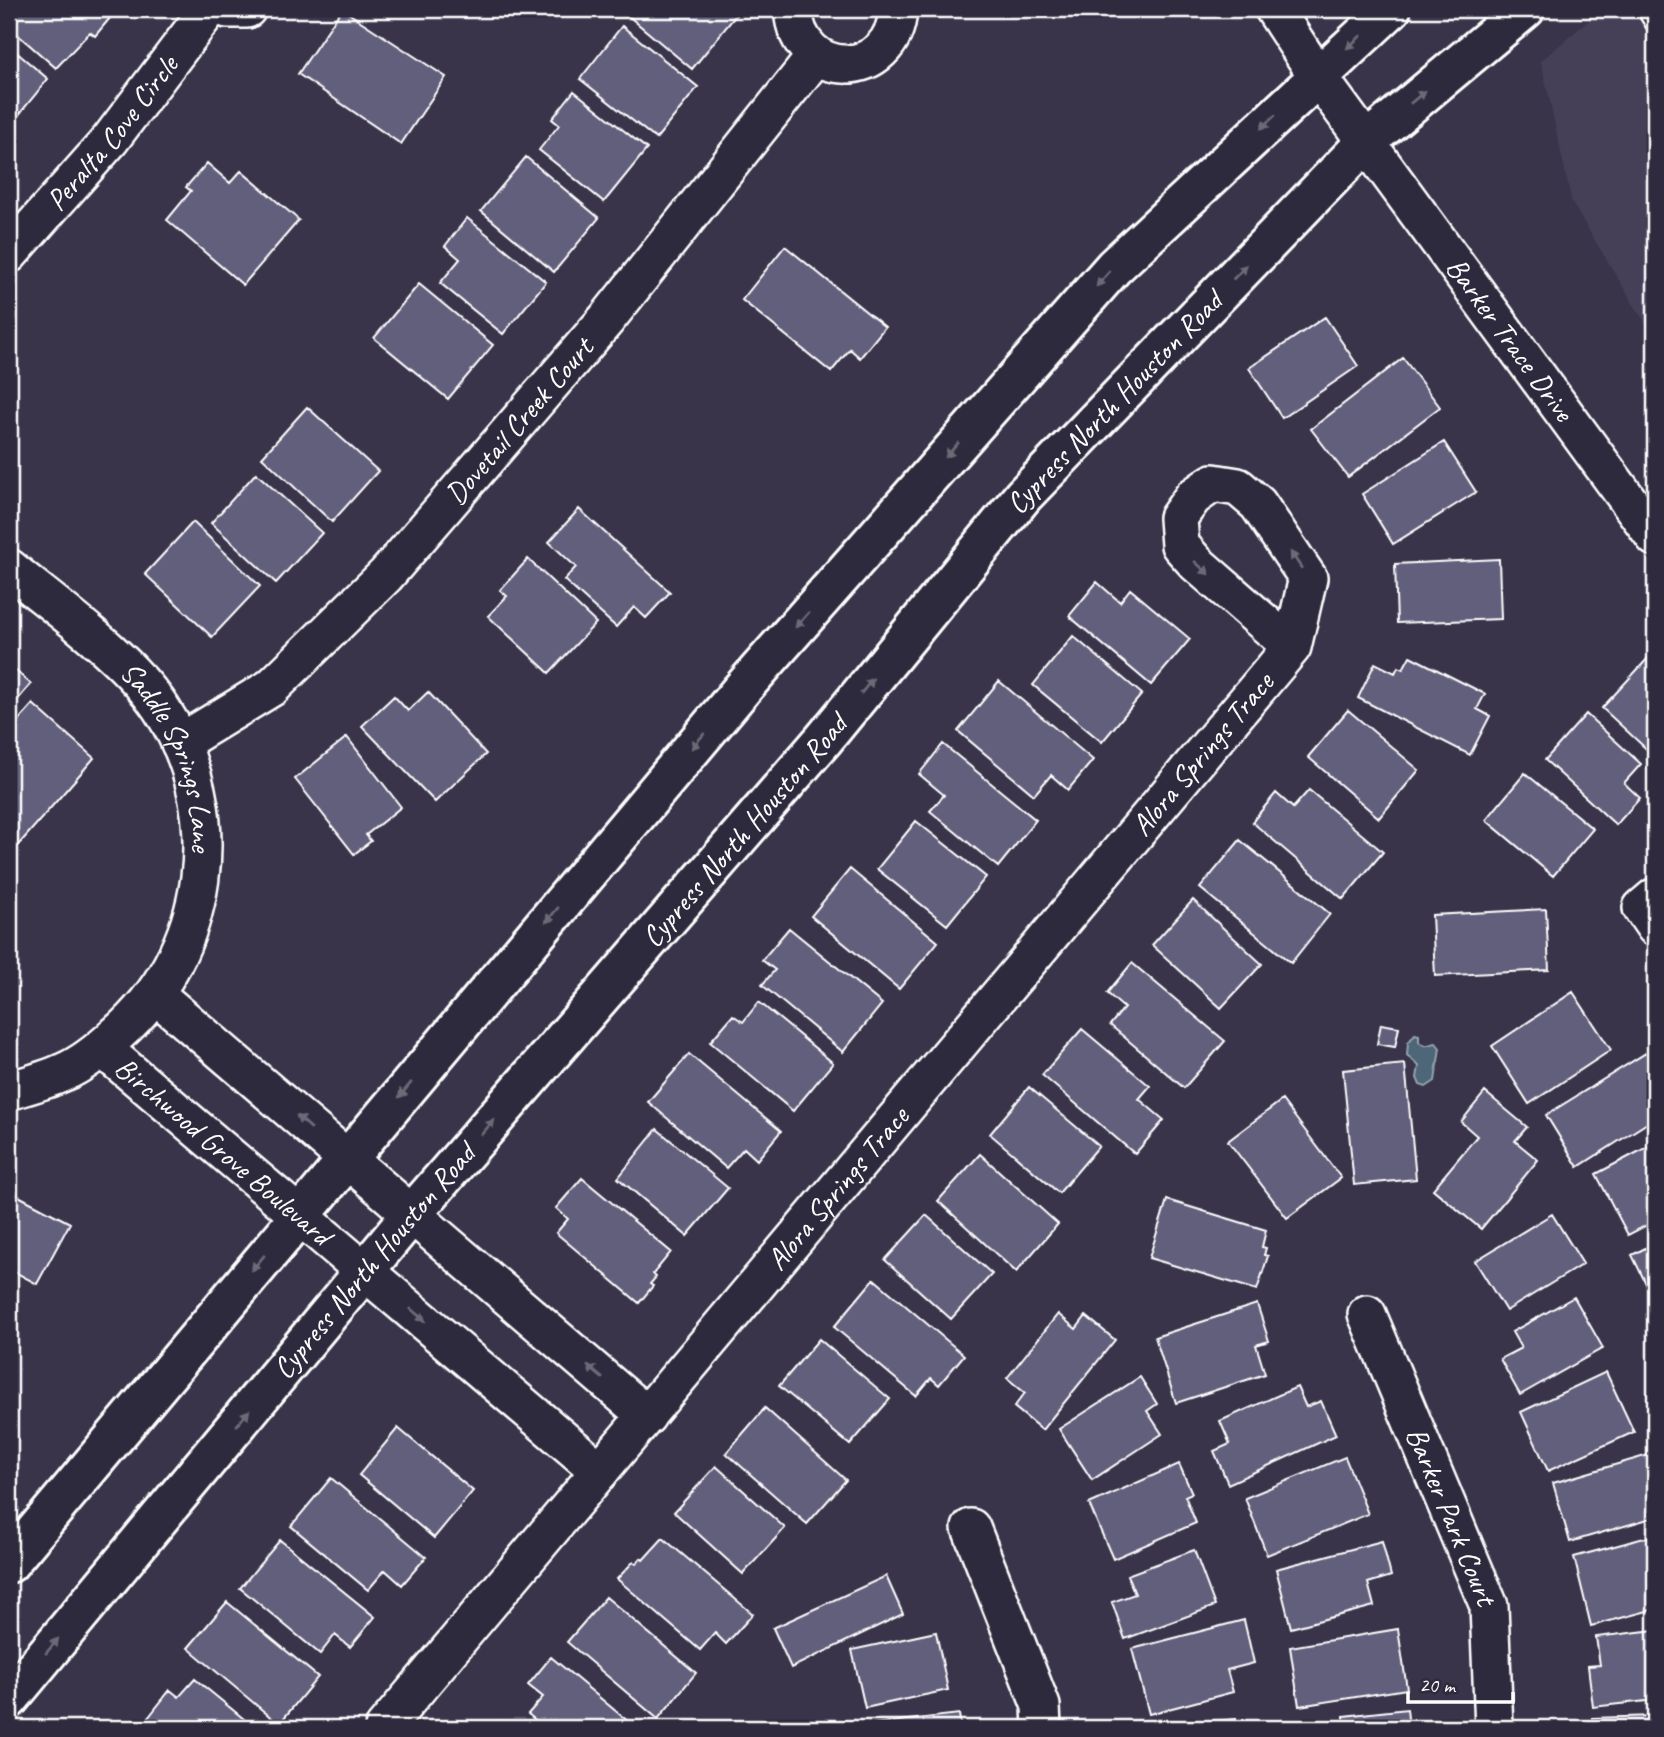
<svg xmlns="http://www.w3.org/2000/svg" width="1664" height="1737" font-family="Caveat,sans-serif">
<style>
.built{fill:#454159}
.water{fill:#4e6678;stroke:#95a3ae;stroke-width:2}
.building{fill:#625e7c;stroke:#fff;stroke-width:2}
.lines{fill:none;stroke-linecap:round;stroke-linejoin:round}
.lane-casing{stroke:#fff;stroke-width:24}
.street-casing{stroke:#fff;stroke-width:42}
.secondary-casing{stroke:#fff;stroke-width:44}
.lane{stroke:#2f2a3d;stroke-width:19}
.street{stroke:#2f2a3d;stroke-width:37}
.secondary{stroke:#2f2a3d;stroke-width:38}
.oneway{fill:#6d6a77}
.labels{text-anchor:middle;dominant-baseline:central;stroke-width:6;stroke-linejoin:round;paint-order:stroke}
.street-label{font-size:30px;fill:#fff;stroke:#2f2a3d}
</style>
<rect width="100%" height="100%" fill="#39344a"/>
<filter id="ink" filterUnits="userSpaceOnUse"><feTurbulence type="fractalNoise" baseFrequency=".0143" numOctaves="2"/><feDisplacementMap in="SourceGraphic" scale="14" xChannelSelector="R" yChannelSelector="G"/><feConvolveMatrix kernelMatrix="1 2 1 2 8 2 1 2 1" color-interpolation-filters="sRGB"/></filter>
<g filter="url(#ink)">
<path class="built" d="M 1602,9 L 1655,9 L 1655,339 L 1572,203 L 1541,61 Z"/>
<path class="water" d="M 1415,1034 L 1419,1035 L 1419,1042 C 1426,1048 1429,1044 1436,1043 L 1440,1048 L 1435,1081 L 1426,1087 L 1420,1085 L 1417,1078 L 1419,1066 L 1407,1055 L 1408,1043 Z"/>
<path class="building" d="M 9,9 L 113,9 L 107,15 L 110,18 L 95,36 L 90,32 L 56,68 L 9,27 Z
M 342,9 L 446,77 L 401,144 L 298,74 Z
M 620,9 L 731,9 L 737,14 L 692,69 Z
M 622,26 L 698,87 L 656,139 L 580,79 Z
M 9,46 L 48,79 L 9,127 Z
M 574,91 L 647,149 L 604,202 L 539,150 L 559,125 L 552,119 Z
M 526,157 L 599,218 L 554,272 L 481,211 Z
M 207,163 L 230,183 L 241,171 L 299,220 L 243,285 L 167,220 L 191,191 L 186,187 Z
M 467,218 L 546,282 L 503,334 L 440,283 L 460,259 L 445,246 Z
M 785,246 L 885,327 L 860,358 L 850,349 L 831,372 L 742,300 Z
M 419,284 L 493,345 L 448,399 L 374,338 Z
M 1325,317 L 1358,366 L 1282,418 L 1249,368 Z
M 1403,358 L 1440,407 L 1348,477 L 1311,429 Z
M 307,407 L 378,471 L 332,522 L 262,457 Z
M 1444,442 L 1476,492 L 1393,544 L 1362,494 Z
M 256,473 L 322,533 L 276,583 L 211,523 Z
M 579,509 L 670,592 L 646,618 L 634,607 L 616,627 L 564,580 L 576,567 L 549,542 Z
M 193,522 L 260,586 L 212,637 L 145,574 Z
M 528,559 L 596,623 L 549,673 L 488,616 L 507,596 L 500,590 Z
M 1499,559 L 1501,619 L 1397,623 L 1395,564 Z
M 1097,582 L 1120,602 L 1130,589 L 1190,639 L 1151,685 L 1069,616 Z
M 1073,636 L 1142,694 L 1102,742 L 1033,685 Z
M 1410,656 L 1485,694 L 1477,709 L 1490,716 L 1470,755 L 1358,698 L 1375,663 L 1395,673 L 1398,667 L 1403,669 Z
M 1650,656 L 1655,661 L 1655,757 L 1602,708 Z
M 9,665 L 31,684 L 9,710 Z
M 999,681 L 1093,760 L 1068,790 L 1051,775 L 1034,795 L 958,731 Z
M 428,692 L 486,754 L 435,802 L 362,726 L 394,696 L 408,711 Z
M 33,704 L 94,758 L 14,850 L 9,845 L 9,731 Z
M 1348,710 L 1419,770 L 1379,818 L 1308,757 Z
M 1586,714 L 1641,764 L 1624,783 L 1640,798 L 1616,825 L 1545,760 Z
M 347,737 L 401,807 L 366,835 L 371,841 L 354,854 L 295,779 Z
M 943,744 L 1036,820 L 998,867 L 930,811 L 944,795 L 919,774 Z
M 1525,773 L 1593,829 L 1553,876 L 1486,820 Z
M 1309,790 L 1383,852 L 1343,899 L 1252,822 L 1276,793 L 1293,808 Z
M 916,821 L 986,877 L 947,925 L 877,869 Z
M 1240,840 L 1330,914 L 1291,963 L 1200,888 Z
M 850,869 L 938,942 L 899,989 L 811,916 Z
M 1193,900 L 1262,964 L 1221,1008 L 1152,945 Z
M 1546,909 L 1549,970 L 1435,976 L 1432,915 Z
M 789,928 L 882,1004 L 843,1052 L 762,985 L 775,970 L 762,960 Z
M 1132,963 L 1225,1041 L 1184,1088 L 1110,1025 L 1124,1008 L 1107,993 Z
M 1573,992 L 1611,1050 L 1529,1104 L 1492,1046 Z
M 759,1002 L 833,1063 L 793,1111 L 710,1042 L 733,1015 L 743,1022 Z
M 1381,1024 L 1399,1027 L 1395,1047 L 1377,1044 Z
M 1082,1029 L 1150,1086 L 1139,1099 L 1164,1120 L 1135,1154 L 1042,1075 Z
M 1646,1053 L 1655,1068 L 1655,1091 L 1652,1092 L 1655,1097 L 1655,1118 L 1578,1167 L 1546,1115 Z
M 689,1054 L 781,1131 L 757,1160 L 744,1148 L 726,1168 L 648,1102 Z
M 1405,1064 L 1416,1179 L 1354,1185 L 1343,1070 Z
M 1029,1087 L 1099,1146 L 1059,1193 L 990,1134 Z
M 1485,1092 L 1527,1127 L 1515,1141 L 1538,1160 L 1481,1229 L 1433,1189 L 1477,1136 L 1461,1122 Z
M 1282,1100 L 1341,1178 L 1287,1218 L 1228,1141 Z
M 657,1129 L 728,1188 L 687,1236 L 618,1178 Z
M 1655,1143 L 1655,1221 L 1628,1235 L 1596,1174 Z
M 980,1154 L 1058,1224 L 1016,1272 L 938,1201 Z
M 582,1178 L 671,1252 L 653,1274 L 656,1277 L 650,1284 L 653,1286 L 639,1303 L 556,1233 L 568,1219 L 556,1208 Z
M 9,1191 L 70,1223 L 37,1284 L 9,1269 Z
M 1167,1200 L 1266,1230 L 1262,1247 L 1266,1248 L 1264,1255 L 1268,1256 L 1257,1290 L 1149,1258 Z
M 1552,1214 L 1583,1264 L 1506,1311 L 1475,1261 Z
M 926,1215 L 992,1274 L 951,1319 L 885,1260 Z
M 1655,1243 L 1655,1302 L 1632,1255 Z
M 874,1279 L 964,1355 L 939,1385 L 931,1378 L 916,1396 L 834,1327 Z
M 9,1296 L 17,1301 L 9,1313 Z
M 1574,1297 L 1603,1348 L 1520,1395 L 1500,1359 L 1521,1348 L 1512,1332 Z
M 1257,1304 L 1269,1341 L 1256,1345 L 1265,1374 L 1176,1403 L 1155,1337 Z
M 1058,1314 L 1076,1329 L 1086,1316 L 1115,1340 L 1042,1430 L 1014,1407 L 1025,1393 L 1007,1378 Z
M 819,1339 L 890,1399 L 850,1445 L 779,1386 Z
M 1606,1372 L 1634,1432 L 1548,1471 L 1521,1412 Z
M 1140,1377 L 1157,1404 L 1147,1411 L 1162,1434 L 1092,1480 L 1059,1429 Z
M 1297,1387 L 1306,1407 L 1321,1401 L 1336,1435 L 1228,1484 L 1214,1451 L 1230,1444 L 1220,1421 Z
M 765,1408 L 846,1480 L 807,1524 L 726,1453 Z
M 398,1428 L 473,1491 L 434,1538 L 359,1475 Z
M 1655,1453 L 1655,1517 L 1570,1542 L 1553,1483 Z
M 1345,1457 L 1368,1514 L 1267,1555 L 1245,1498 Z
M 1179,1464 L 1192,1493 L 1185,1496 L 1196,1523 L 1113,1559 L 1089,1504 Z
M 716,1466 L 785,1528 L 743,1574 L 674,1512 Z
M 331,1478 L 426,1557 L 402,1585 L 385,1570 L 368,1590 L 291,1526 Z
M 1655,1535 L 1655,1609 L 1591,1626 L 1574,1557 Z
M 663,1538 L 753,1614 L 726,1644 L 715,1633 L 700,1650 L 617,1579 L 633,1562 L 636,1564 L 641,1558 L 643,1560 Z
M 280,1540 L 375,1617 L 350,1647 L 335,1635 L 320,1654 L 240,1588 Z
M 1382,1541 L 1391,1576 L 1368,1583 L 1374,1606 L 1291,1628 L 1276,1569 Z
M 1194,1550 L 1215,1606 L 1125,1639 L 1112,1602 L 1135,1594 L 1127,1575 Z
M 886,1576 L 903,1614 L 791,1668 L 773,1628 Z
M 606,1597 L 696,1673 L 658,1719 L 567,1642 Z
M 227,1602 L 318,1677 L 279,1724 L 188,1648 Z
M 1244,1620 L 1254,1663 L 1227,1670 L 1233,1692 L 1149,1714 L 1132,1649 Z
M 1398,1629 L 1407,1689 L 1299,1706 L 1290,1647 Z
M 1655,1630 L 1655,1700 L 1593,1707 L 1588,1666 L 1600,1665 L 1596,1637 Z
M 936,1632 L 948,1690 L 865,1708 L 852,1650 Z
M 551,1657 L 636,1728 L 545,1728 L 528,1714 L 543,1697 L 528,1685 Z
M 195,1679 L 255,1728 L 161,1728 L 148,1718 L 170,1690 L 179,1697 Z
M 1407,1709 L 1409,1728 L 1345,1728 L 1344,1716 Z
M 959,1714 L 961,1728 L 856,1728 L 855,1726 Z
M 1655,1716 L 1655,1728 L 1592,1728 L 1592,1718 Z
M 1236,1719 L 1237,1728 L 1142,1728 L 1142,1727 Z
M 501,1721 L 509,1728 L 495,1728 Z"/>
<g class="lines">
<g class="lane-casing">
<path id="lane" d="M 1647,9 L 1655,22"/>
</g>
<g class="street-casing">
<g id="street">
<path d="M 227,9 L 247,9"/>
<path d="M 793,9 C 798,83 894,82 898,9"/>
<path id="s1" d="M 1274,9 L 1317,75 L 1655,537"/>
<path id="s2" d="M 9,254 L 110,140 L 209,9"/>
<path id="s3" d="M 9,568 C 57,608 126,656 161,708 C 230,812 210,954 116,1035 C 101,1049 83,1064 64,1072 C 47,1080 27,1085 9,1091"/>
<path id="s4" d="M 180,743 L 272,687 L 386,575 L 606,320 L 816,56"/>
<path d="M 1655,897 L 1642,908 L 1655,927"/>
<path d="M 155,994 L 647,1416"/>
<path id="s5" d="M 102,1048 L 600,1471"/>
<path id="s6" d="M 1367,1314 L 1489,1606 L 1494,1728"/>
<path d="M 971,1528 L 1041,1706 L 1042,1728"/>
<path id="s7" d="M 384,1728 L 1292,647 L 1308,578 L 1258,504 L 1238,487 L 1213,483 L 1193,497 L 1178,518 L 1180,545 L 1196,563 L 1292,647"/>
</g>
</g>
<g class="secondary-casing">
<g id="secondary">
<path d="M 9,1563 L 742,689 L 1114,267 L 1391,9"/>
<path id="s8" d="M 9,1699 L 411,1215 L 824,739 L 1023,496 L 1366,142 L 1525,9"/>
</g>
</g>
<use href="#lane" class="lane"/>
<use href="#street" class="street"/>
<use href="#secondary" class="secondary"/>
</g>
<defs><path id="oneway-solid" d="M-6-.8H1V-3.2L6.5 0L1 3.2V.8H-6Z" transform="scale(1.75)"/></defs>
<g class="oneway">
<use href="#oneway-solid" transform="translate(1354 42) rotate(138)"/>
<use href="#oneway-solid" transform="translate(1418 97) rotate(-40)"/>
<use href="#oneway-solid" transform="translate(1268 122) rotate(137)"/>
<use href="#oneway-solid" transform="translate(1240 272) rotate(-46)"/>
<use href="#oneway-solid" transform="translate(1103 279) rotate(131)"/>
<use href="#oneway-solid" transform="translate(952 450) rotate(131)"/>
<use href="#oneway-solid" transform="translate(1296 560) rotate(-124)"/>
<use href="#oneway-solid" transform="translate(1202 568) rotate(42)"/>
<use href="#oneway-solid" transform="translate(802 620) rotate(131)"/>
<use href="#oneway-solid" transform="translate(867 686) rotate(-51)"/>
<use href="#oneway-solid" transform="translate(698 741) rotate(130)"/>
<use href="#oneway-solid" transform="translate(552 915) rotate(130)"/>
<use href="#oneway-solid" transform="translate(405 1090) rotate(130)"/>
<use href="#oneway-solid" transform="translate(304 1122) rotate(-139)"/>
<use href="#oneway-solid" transform="translate(488 1127) rotate(-49)"/>
<use href="#oneway-solid" transform="translate(258 1263) rotate(130)"/>
<use href="#oneway-solid" transform="translate(418 1315) rotate(40)"/>
<use href="#oneway-solid" transform="translate(595 1372) rotate(-140)"/>
<use href="#oneway-solid" transform="translate(243 1418) rotate(-50)"/>
<use href="#oneway-solid" transform="translate(52 1646) rotate(-50)"/>
</g>
</g>
<g class="labels">
<g class="street-label">
<text stroke="none"><textPath href="#s2" startOffset="159">Peralta Cove Circle</textPath></text>
<text stroke="none"><textPath href="#s1" startOffset="406">Barker Trace Drive</textPath></text>
<text stroke="none"><textPath href="#s8" startOffset="1704">Cypress North Houston Road</textPath></text>
<text stroke="none"><textPath href="#s4" startOffset="471">Dovetail Creek Court</textPath></text>
<text stroke="none"><textPath href="#s7" startOffset="1272">Alora Springs Trace</textPath></text>
<text stroke="none"><textPath href="#s3" startOffset="256">Saddle Springs Lane</textPath></text>
<text stroke="none"><textPath href="#s8" startOffset="1138">Cypress North Houston Road</textPath></text>
<text stroke="none"><textPath href="#s5" startOffset="159">Birchwood Grove Boulevard</textPath></text>
<text stroke="none"><textPath href="#s7" startOffset="705">Alora Springs Trace</textPath></text>
<text stroke="none"><textPath href="#s8" startOffset="570">Cypress North Houston Road</textPath></text>
<text stroke="none"><textPath href="#s6" startOffset="219">Barker Park Court</textPath></text>
</g>
</g>
<rect width="1664" height="1737" fill="none" stroke="#2f2a3d" stroke-width="35"/>
<rect x="18" y="18" width="1629" height="1702" fill="none" stroke="#fff" stroke-width="2.5" filter="url(#ink)"/>
<path d="M1408 1692v10h105v-10" fill="none" stroke="#ffffff" stroke-width="3.5"/>
<text x="1419" y="1692" font-size="21" fill="#ffffff" stroke="#2f2a3d" stroke-width="5" paint-order="stroke">20 m</text>
</svg>
